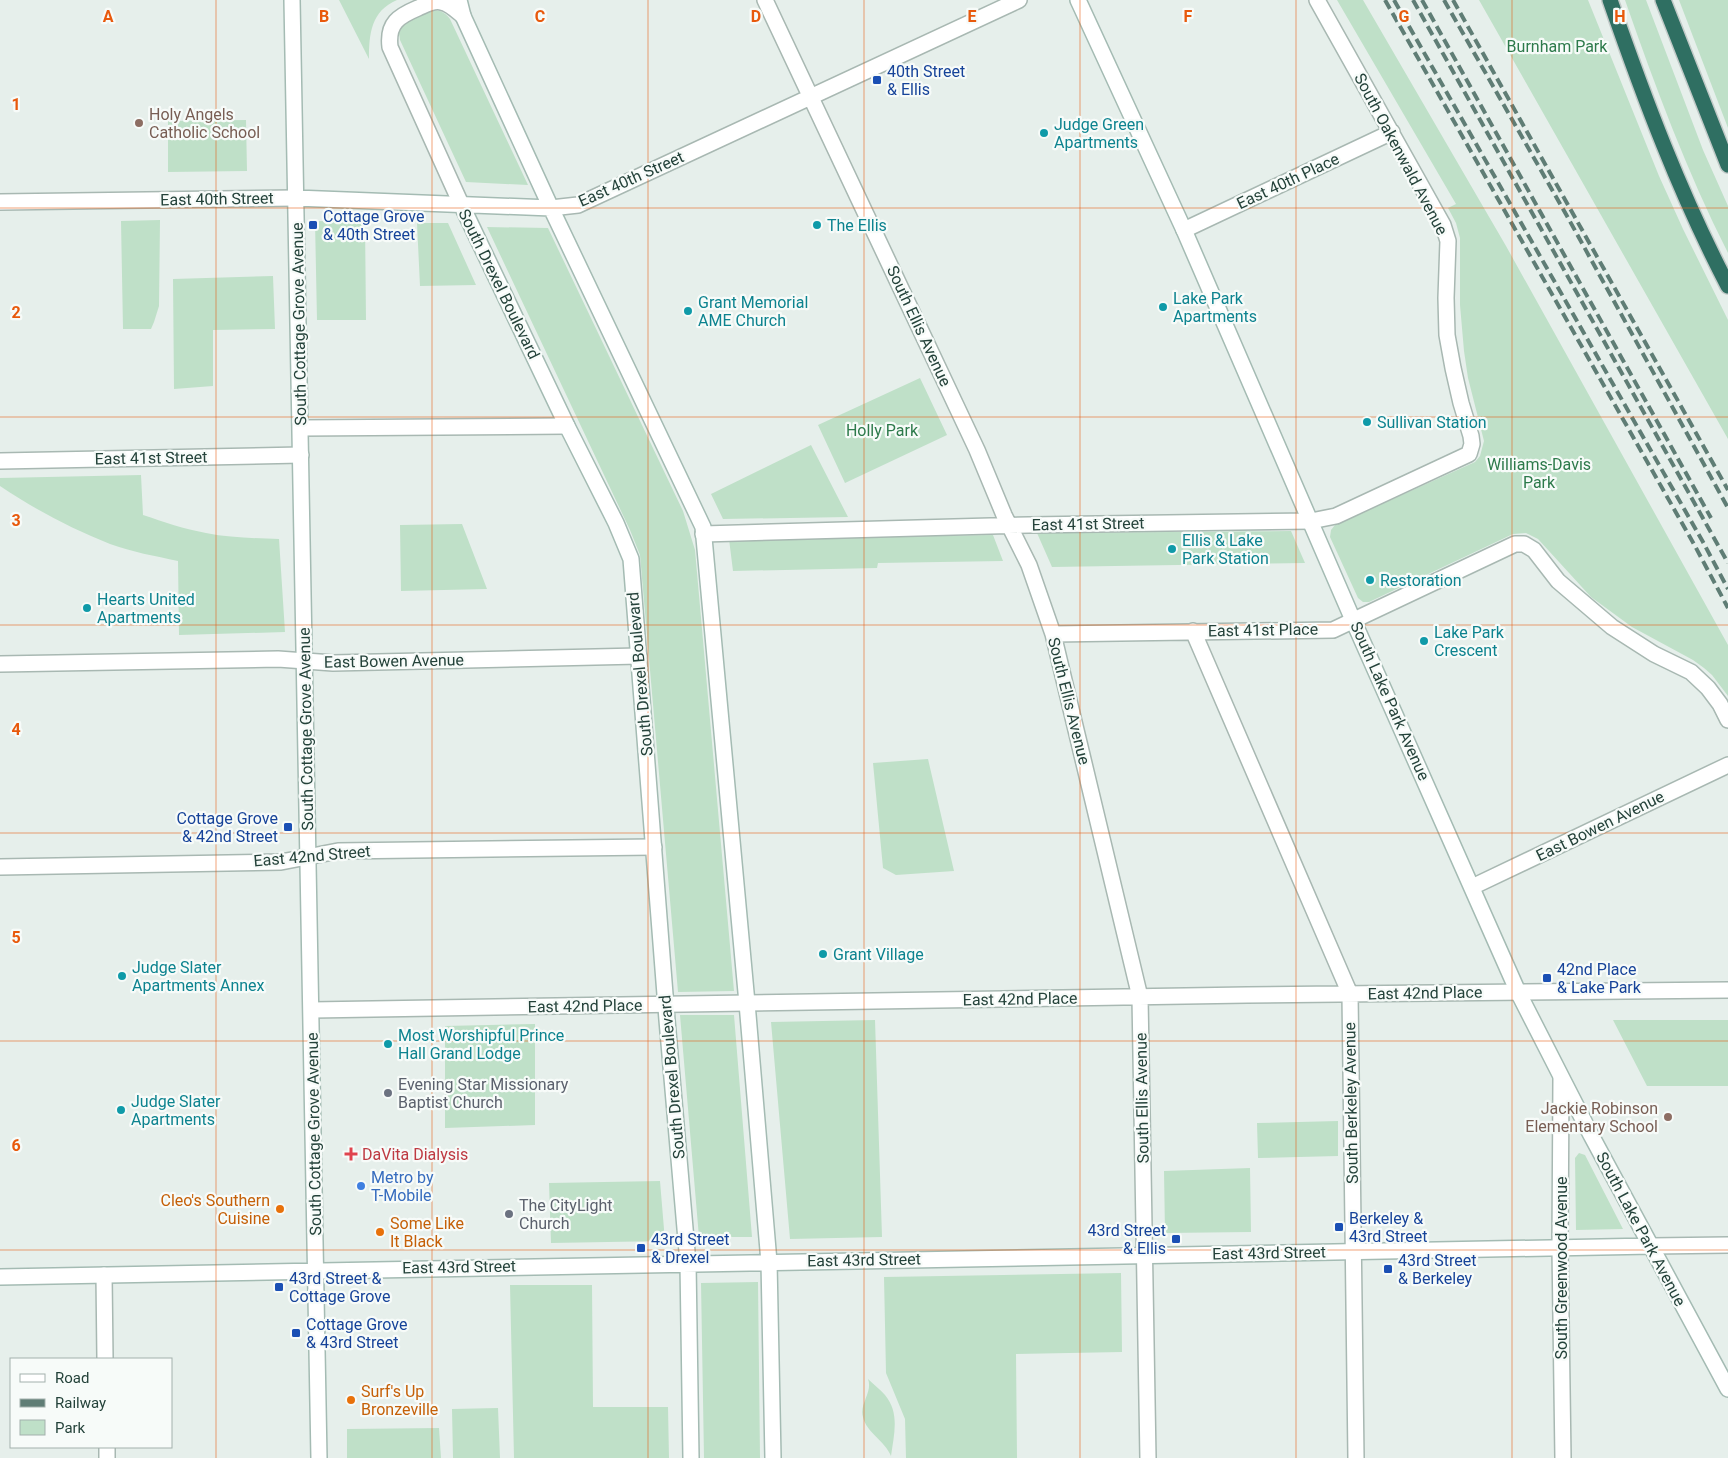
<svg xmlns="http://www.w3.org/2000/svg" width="1728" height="1458" font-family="Roboto,sans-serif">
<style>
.green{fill:#bfe0c8}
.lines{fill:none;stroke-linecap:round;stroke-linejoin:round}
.street-casing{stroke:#a8b8b2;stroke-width:18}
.secondary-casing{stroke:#a4bbb3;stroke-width:18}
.highway-casing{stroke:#c2cac8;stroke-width:18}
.street{stroke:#fff;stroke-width:15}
.secondary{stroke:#fff;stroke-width:15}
.highway{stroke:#2f6f62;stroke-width:15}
.rail{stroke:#5f7d75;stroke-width:4;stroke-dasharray:10 5;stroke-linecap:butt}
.grid{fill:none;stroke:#e8590c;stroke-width:1;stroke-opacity:0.55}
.transit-dot{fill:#1a4fb4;stroke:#f7fbf9;stroke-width:2}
.education-dot{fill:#8d6e63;stroke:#f7fbf9;stroke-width:2}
.culture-dot{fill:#0f9aa8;stroke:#f7fbf9;stroke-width:2}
.worship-dot{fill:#6b7280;stroke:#f7fbf9;stroke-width:2}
.health-dot{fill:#e0444e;stroke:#f7fbf9;stroke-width:2}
.shop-dot{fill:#3f7fe0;stroke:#f7fbf9;stroke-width:2}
.food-dot{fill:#e8710a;stroke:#f7fbf9;stroke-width:2}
.labels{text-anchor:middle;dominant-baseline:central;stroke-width:4.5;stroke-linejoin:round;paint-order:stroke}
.park-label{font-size:16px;fill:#2d7a4b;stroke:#f7fbf9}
.transit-label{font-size:16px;fill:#164399;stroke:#f7fbf9;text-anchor:start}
.education-label{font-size:16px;fill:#785e54;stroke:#f7fbf9;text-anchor:start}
.culture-label{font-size:16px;fill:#0d838f;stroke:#f7fbf9;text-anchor:start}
.street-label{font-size:16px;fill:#24423a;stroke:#f7fbf9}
.worship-label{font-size:16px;fill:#5b616d;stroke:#f7fbf9;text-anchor:start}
.health-label{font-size:16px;fill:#be3a42;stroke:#f7fbf9;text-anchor:start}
.shop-label{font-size:16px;fill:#366cbe;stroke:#f7fbf9;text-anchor:start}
.food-label{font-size:16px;fill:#c56008;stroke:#f7fbf9;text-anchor:start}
.grid-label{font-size:16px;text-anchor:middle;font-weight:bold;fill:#e8590c;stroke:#f7fbf9;stroke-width:4.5;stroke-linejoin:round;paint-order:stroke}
</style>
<rect width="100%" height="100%" fill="#e6efeb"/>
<path class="green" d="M 339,0 L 397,0 C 371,11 369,34 369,59 Z
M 1337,0 L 1363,0 L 1506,246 L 1728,645 L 1728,696 L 1712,675 L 1704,668 L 1693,660 L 1632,627 L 1591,597 L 1538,539 L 1526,533 L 1513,534 L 1369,602 L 1363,602 L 1358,598 L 1330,537 L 1331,530 L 1335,525 L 1475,462 L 1480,456 L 1484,441 L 1468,378 L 1464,351 L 1460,305 L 1460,238 L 1456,223 L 1448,208 L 1456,204 Z
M 1479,0 L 1588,0 L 1659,176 L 1683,229 L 1728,320 L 1728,439 Z
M 1625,0 L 1646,0 L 1703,150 L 1728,206 L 1728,253 C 1687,172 1655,86 1625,0 Z
M 1679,0 L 1728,0 L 1728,128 Z
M 430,10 C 439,10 444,11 450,19 L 528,185 L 466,182 L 400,40 L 399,33 L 403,23 Z
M 246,120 L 247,171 L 168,172 L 168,121 Z
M 160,220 L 159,306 L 154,322 L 151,329 L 123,329 L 121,221 Z
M 315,221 L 365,222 L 366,320 L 317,320 Z
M 417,223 L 448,223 L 476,285 L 420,286 Z
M 487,227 L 548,228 L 683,511 L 695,550 L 734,991 L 678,992 L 640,555 L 630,530 Z
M 273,276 L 275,329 L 213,330 L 213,386 L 174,389 L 173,279 Z
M 920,378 L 947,435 L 845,483 L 818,425 Z
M 811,445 L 848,517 L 723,519 L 711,494 Z
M 141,475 L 143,515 C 164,522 184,529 206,533 C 230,538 255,538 279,539 L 285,632 L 179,635 L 178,561 C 155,556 132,552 110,544 C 72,529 34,509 0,486 L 0,478 Z
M 462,524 L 487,589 L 401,591 L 400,525 Z
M 1291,531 L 1305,563 L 1052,567 L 1037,533 Z
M 993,535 L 1003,561 L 878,563 L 877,568 L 733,571 L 729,539 Z
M 928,759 L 954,871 L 896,875 L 883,868 L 873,763 Z
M 680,1015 L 734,1015 L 752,1237 L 699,1237 Z
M 875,1020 L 882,1237 L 790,1239 L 771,1022 Z
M 1613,1020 L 1728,1020 L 1728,1086 L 1647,1086 Z
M 535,1024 L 535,1125 L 445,1128 L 445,1026 Z
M 1338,1121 L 1338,1156 L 1258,1158 L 1257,1123 Z
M 1579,1153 L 1585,1155 L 1623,1229 L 1576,1230 L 1575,1158 Z
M 1250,1168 L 1251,1232 L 1165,1233 L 1164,1171 Z
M 660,1181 L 665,1241 L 551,1243 L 549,1183 Z
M 1121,1273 L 1122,1352 L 1016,1354 L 1017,1458 L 906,1458 L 905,1419 L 886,1373 L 884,1277 Z
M 758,1282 L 760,1458 L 704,1458 L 701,1283 Z
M 510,1285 L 592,1285 L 593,1407 L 668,1407 L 669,1458 L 514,1458 Z
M 868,1379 C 873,1384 880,1389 885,1395 C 900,1413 894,1434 891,1456 C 885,1441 866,1432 863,1417 C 859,1404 873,1392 868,1379 Z
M 498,1408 L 500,1458 L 453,1458 L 452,1409 Z
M 439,1428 L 441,1458 L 347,1458 L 347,1429 Z"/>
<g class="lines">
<g class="street-casing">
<path id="street" d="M 765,0 L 977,450 L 1004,515 L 1029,565 L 1053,634 L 1140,997 L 1148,1458
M 0,202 L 296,198
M 461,204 L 390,47 C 387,23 399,16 418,8 C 425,5 433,0 441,2 C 449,3 457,11 463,16
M 551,208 L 578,205 L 1019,0
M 1184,230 L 1392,132
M 301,428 L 567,426
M 0,461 L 301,455
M 703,534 L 1029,525 L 1311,521 L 1336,516 L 1469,454 L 1472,444 L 1471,436 L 1461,403 L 1453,368 L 1447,335 L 1446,298 L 1448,241 L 1443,225 L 1317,0
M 1193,631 L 1350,994 L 1356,1458
M 1053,634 L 1333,630 L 1515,544 L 1524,544 L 1534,550 L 1558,581 L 1612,627 L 1654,654 L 1691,672 L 1708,688 L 1720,704 L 1728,720
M 0,664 L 278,659 L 333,663 L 639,656
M 0,867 L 281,862 L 338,851 L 654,847
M 1472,887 L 1728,765
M 312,1010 L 1247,995 L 1728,990
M 1561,1079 L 1560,1248 L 1563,1458
M 1652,1246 L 1728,1245
M 104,1275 L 105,1359
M 107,1447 L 107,1458"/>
</g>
<g class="secondary-casing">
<path id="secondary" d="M 292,0 L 319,1458
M 459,0 L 463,16 L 551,208 L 703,527 L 747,1003 L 769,1262 L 773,1458
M 1078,0 L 1184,230 L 1353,620 L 1518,992 L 1591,1135 L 1728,1389
M 296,198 L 551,208
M 461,204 L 567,426 L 616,523 L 631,559 L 667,1020 L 688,1263 L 691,1458
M 0,1277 L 1652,1246"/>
</g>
<g class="highway-casing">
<path id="highway" d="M 1610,0 C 1644,98 1680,194 1728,286
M 1663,0 L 1728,165"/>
</g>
<use href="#street" class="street"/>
<use href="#secondary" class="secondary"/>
<use href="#highway" class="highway"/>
<path class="rail" d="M 1385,0 L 1695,546 L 1728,608
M 1394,0 L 1703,542 L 1728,589
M 1413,0 L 1728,563
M 1422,0 L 1711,518
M 1444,0 L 1567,216 L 1728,508
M 1453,0 L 1728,490"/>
</g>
<path class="grid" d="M 216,0 L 216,1458M 432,0 L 432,1458M 648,0 L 648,1458M 864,0 L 864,1458M 1080,0 L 1080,1458M 1296,0 L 1296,1458M 1512,0 L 1512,1458M 0,208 L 1728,208M 0,417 L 1728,417M 0,625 L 1728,625M 0,833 L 1728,833M 0,1041 L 1728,1041M 0,1250 L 1728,1250"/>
<g class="transit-dot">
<rect x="872" y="75" width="10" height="10" rx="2.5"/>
<rect x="308" y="220" width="10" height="10" rx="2.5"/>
<rect x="283" y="822" width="10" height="10" rx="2.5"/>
<rect x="1542" y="973" width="10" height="10" rx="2.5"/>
<rect x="1334" y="1222" width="10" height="10" rx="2.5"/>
<rect x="1171" y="1234" width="10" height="10" rx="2.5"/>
<rect x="636" y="1243" width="10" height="10" rx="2.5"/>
<rect x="1383" y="1264" width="10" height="10" rx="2.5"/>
<rect x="274" y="1282" width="10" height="10" rx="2.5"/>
<rect x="291" y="1328" width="10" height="10" rx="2.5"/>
</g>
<g class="education-dot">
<circle cx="139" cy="123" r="5"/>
<circle cx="1668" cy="1117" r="5"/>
</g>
<g class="culture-dot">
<circle cx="1044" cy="133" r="5"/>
<circle cx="817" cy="225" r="5"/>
<circle cx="1163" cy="307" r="5"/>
<circle cx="688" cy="311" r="5"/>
<circle cx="1367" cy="422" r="5"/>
<circle cx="1172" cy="549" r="5"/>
<circle cx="1370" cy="580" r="5"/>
<circle cx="87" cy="608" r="5"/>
<circle cx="1424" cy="641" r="5"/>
<circle cx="823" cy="954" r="5"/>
<circle cx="122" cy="976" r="5"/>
<circle cx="388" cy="1044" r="5"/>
<circle cx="121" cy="1110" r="5"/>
</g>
<g class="worship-dot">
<circle cx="388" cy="1093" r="5"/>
<circle cx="509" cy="1214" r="5"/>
</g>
<path class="health-dot" d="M348.5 1146.5h5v5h5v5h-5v5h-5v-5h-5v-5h5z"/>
<circle class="shop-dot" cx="361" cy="1186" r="5"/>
<g class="food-dot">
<circle cx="280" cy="1209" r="5"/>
<circle cx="380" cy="1232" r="5"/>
<circle cx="351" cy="1400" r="5"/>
</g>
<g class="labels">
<g class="park-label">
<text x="1557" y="46">Burnham Park</text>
<text x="882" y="430">Holly Park</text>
<text x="1539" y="464">Williams-Davis<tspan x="1539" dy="18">Park</tspan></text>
</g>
<g class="transit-label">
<text x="887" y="71">40th Street<tspan x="887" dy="18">&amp; Ellis</tspan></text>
<text x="323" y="216">Cottage Grove<tspan x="323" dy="18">&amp; 40th Street</tspan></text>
<text x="278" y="818" text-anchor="end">Cottage Grove<tspan x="278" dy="18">&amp; 42nd Street</tspan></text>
<text x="1557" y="969">42nd Place<tspan x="1557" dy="18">&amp; Lake Park</tspan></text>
<text x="1349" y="1218">Berkeley &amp;<tspan x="1349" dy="18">43rd Street</tspan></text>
<text x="1166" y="1230" text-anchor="end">43rd Street<tspan x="1166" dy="18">&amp; Ellis</tspan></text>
<text x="651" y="1239">43rd Street<tspan x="651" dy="18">&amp; Drexel</tspan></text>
<text x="1398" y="1260">43rd Street<tspan x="1398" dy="18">&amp; Berkeley</tspan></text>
<text x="289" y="1278">43rd Street &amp;<tspan x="289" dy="18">Cottage Grove</tspan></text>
<text x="306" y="1324">Cottage Grove<tspan x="306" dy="18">&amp; 43rd Street</tspan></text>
</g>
<g class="education-label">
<text x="149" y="114">Holy Angels<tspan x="149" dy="18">Catholic School</tspan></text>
<text x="1658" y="1108" text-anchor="end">Jackie Robinson<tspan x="1658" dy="18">Elementary School</tspan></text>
</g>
<g class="culture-label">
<text x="1054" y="124">Judge Green<tspan x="1054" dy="18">Apartments</tspan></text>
<text x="827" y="225">The Ellis</text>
<text x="1173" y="298">Lake Park<tspan x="1173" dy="18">Apartments</tspan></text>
<text x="698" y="302">Grant Memorial<tspan x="698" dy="18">AME Church</tspan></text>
<text x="1377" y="422">Sullivan Station</text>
<text x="1182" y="540">Ellis &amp; Lake<tspan x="1182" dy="18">Park Station</tspan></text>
<text x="1380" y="580">Restoration</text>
<text x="97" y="599">Hearts United<tspan x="97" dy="18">Apartments</tspan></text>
<text x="1434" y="632">Lake Park<tspan x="1434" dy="18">Crescent</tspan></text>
<text x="833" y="954">Grant Village</text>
<text x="132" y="967">Judge Slater<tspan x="132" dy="18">Apartments Annex</tspan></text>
<text x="398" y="1035">Most Worshipful Prince<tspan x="398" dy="18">Hall Grand Lodge</tspan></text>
<text x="131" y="1101">Judge Slater<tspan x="131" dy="18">Apartments</tspan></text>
</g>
<g class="street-label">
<text transform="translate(1401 154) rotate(62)">South Oakenwald Avenue</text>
<text transform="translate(631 179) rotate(-24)">East 40th Street</text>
<text transform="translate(1288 181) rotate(-25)">East 40th Place</text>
<text transform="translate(217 199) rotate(-1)">East 40th Street</text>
<text transform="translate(499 284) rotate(64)">South Drexel Boulevard</text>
<text transform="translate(299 324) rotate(-91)">South Cottage Grove Avenue</text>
<text transform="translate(919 326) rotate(65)">South Ellis Avenue</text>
<text transform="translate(151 458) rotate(-1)">East 41st Street</text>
<text transform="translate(1088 524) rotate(-1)">East 41st Street</text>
<text transform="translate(1263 630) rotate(-1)">East 41st Place</text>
<text transform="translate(394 661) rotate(-1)">East Bowen Avenue</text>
<text transform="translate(640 674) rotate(-95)">South Drexel Boulevard</text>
<text transform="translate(1069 701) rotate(76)">South Ellis Avenue</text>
<text transform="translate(1390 701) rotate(66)">South Lake Park Avenue</text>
<text transform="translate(306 729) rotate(-91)">South Cottage Grove Avenue</text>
<text transform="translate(1600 826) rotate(-26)">East Bowen Avenue</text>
<text transform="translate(312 856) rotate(-5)">East 42nd Street</text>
<text transform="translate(1425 993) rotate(-1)">East 42nd Place</text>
<text transform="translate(1020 999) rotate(-1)">East 42nd Place</text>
<text transform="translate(585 1006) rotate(-1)">East 42nd Place</text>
<text transform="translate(672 1077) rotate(-95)">South Drexel Boulevard</text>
<text transform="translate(1142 1098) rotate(-91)">South Ellis Avenue</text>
<text transform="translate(1351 1103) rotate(-91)">South Berkeley Avenue</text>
<text transform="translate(314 1134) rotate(-91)">South Cottage Grove Avenue</text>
<text transform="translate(1641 1229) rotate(62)">South Lake Park Avenue</text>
<text transform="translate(1269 1253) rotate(-1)">East 43rd Street</text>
<text transform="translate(864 1260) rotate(-1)">East 43rd Street</text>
<text transform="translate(459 1267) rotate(-1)">East 43rd Street</text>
<text transform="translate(1561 1268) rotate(-90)">South Greenwood Avenue</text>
</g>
<g class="worship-label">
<text x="398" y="1084">Evening Star Missionary<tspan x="398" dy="18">Baptist Church</tspan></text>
<text x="519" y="1205">The CityLight<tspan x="519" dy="18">Church</tspan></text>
</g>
<g class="health-label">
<text x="362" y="1154">DaVita Dialysis</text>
</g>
<g class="shop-label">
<text x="371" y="1177">Metro by<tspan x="371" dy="18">T-Mobile</tspan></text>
</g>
<g class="food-label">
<text x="270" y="1200" text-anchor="end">Cleo's Southern<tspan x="270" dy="18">Cuisine</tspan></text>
<text x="390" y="1223">Some Like<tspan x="390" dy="18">It Black</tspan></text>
<text x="361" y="1391">Surf's Up<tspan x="361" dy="18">Bronzeville</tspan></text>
</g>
</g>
<g class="grid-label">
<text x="108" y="22">A</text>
<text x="324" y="22">B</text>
<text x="540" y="22">C</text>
<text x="756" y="22">D</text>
<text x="972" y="22">E</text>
<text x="1188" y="22">F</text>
<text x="1404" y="22">G</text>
<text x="1620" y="22">H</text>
<text x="16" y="110">1</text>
<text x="16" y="318">2</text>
<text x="16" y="526">3</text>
<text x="16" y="735">4</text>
<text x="16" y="943">5</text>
<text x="16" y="1151">6</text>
</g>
<rect x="10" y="1358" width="162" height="90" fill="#f7fbf9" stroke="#a3b1ad"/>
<rect x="20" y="1374" width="25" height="8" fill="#ffffff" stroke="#a3b1ad"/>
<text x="55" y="1383" font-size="15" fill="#24423a">Road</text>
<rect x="20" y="1399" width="25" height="8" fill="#5f7d75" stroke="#a3b1ad"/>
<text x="55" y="1408" font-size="15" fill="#24423a">Railway</text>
<rect x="20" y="1420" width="25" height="15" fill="#bfe0c8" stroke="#a3b1ad"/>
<text x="55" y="1433" font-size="15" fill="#24423a">Park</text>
</svg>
